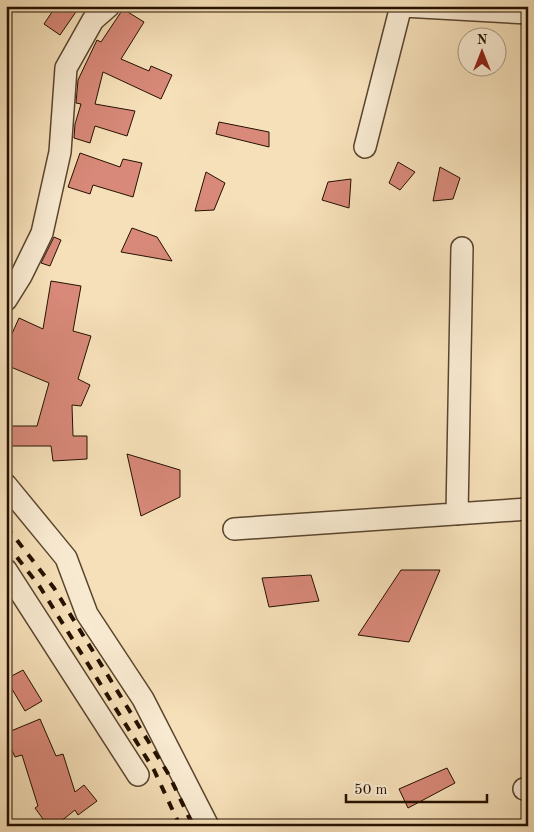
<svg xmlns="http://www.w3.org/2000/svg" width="534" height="832" font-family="'Old Standard TT',serif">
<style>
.building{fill:#d88979;stroke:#251100}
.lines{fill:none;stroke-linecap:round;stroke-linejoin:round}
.minor-casing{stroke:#59452e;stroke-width:24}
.minor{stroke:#f9ebd2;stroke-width:21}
.rail{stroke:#251100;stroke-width:4;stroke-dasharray:9 9;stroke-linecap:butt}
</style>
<rect width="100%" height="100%" fill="#f6e0b9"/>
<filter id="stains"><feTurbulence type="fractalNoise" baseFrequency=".004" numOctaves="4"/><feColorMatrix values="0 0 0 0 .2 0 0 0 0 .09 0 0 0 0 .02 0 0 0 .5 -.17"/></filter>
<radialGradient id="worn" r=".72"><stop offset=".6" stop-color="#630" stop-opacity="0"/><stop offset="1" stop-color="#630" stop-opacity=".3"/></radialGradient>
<path class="building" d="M 56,6 L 80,6 L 60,35 L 44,24 Z
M 123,9 L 144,22 L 121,59 L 149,71 L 151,66 L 172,75 L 161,99 L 103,72 L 95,104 L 135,111 L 127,136 L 95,126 L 90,143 L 74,138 L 75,124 L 81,104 L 76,103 L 78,80 L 97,40 L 101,42 Z
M 219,122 L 269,132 L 269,147 L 216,134 Z
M 80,153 L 120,167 L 123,159 L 142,163 L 133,197 L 93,185 L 90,194 L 68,187 Z
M 398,162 L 415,172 L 400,190 L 389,183 Z
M 440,167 L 460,178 L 453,199 L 433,201 Z
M 206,172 L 225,183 L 214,210 L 195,211 Z
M 351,179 L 349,208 L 322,200 L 328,182 Z
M 132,228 L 157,237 L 172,261 L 121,252 Z
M 54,237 L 61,240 L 50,266 L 41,263 Z
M 51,281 L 81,286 L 73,331 L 91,336 L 78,379 L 90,385 L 81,406 L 72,405 L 73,436 L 87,436 L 87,459 L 53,461 L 51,446 L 6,446 L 6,426 L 37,426 L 49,383 L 6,365 L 6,347 L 19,318 L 43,329 Z
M 127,454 L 180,470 L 180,497 L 141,516 Z
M 401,570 L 440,570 L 409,642 L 358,635 Z
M 311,575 L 319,601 L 269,607 L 262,578 Z
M 23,670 L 42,701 L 25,711 L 6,679 Z
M 40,719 L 56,756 L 63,754 L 75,792 L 84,785 L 97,801 L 78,815 L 75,810 L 55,826 L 48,826 L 35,808 L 38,806 L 22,755 L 15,757 L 6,737 L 6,733 Z
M 447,768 L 455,783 L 408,808 L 399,789 Z"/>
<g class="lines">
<g class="minor-casing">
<path id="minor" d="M 403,6 L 528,13
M 365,147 L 401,6
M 6,300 L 21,276 L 42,233 L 60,152 L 66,68 L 93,20 L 109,6
M 6,485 L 66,558 L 87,614 L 143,699 L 208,826
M 457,514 L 462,248
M 234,529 L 528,509
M 6,570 L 138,775
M 524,789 L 528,788"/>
</g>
<use href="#minor" class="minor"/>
<path class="rail" d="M 6,526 L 54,588 L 169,775 L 193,826
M 6,543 L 40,587 L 154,770 L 180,826"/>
</g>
<rect width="534" height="832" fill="none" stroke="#f6e0b9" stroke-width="25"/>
<rect x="8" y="8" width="519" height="817" fill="none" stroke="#251100" stroke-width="2.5"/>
<rect x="12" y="12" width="509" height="807" fill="none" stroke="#251100"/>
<g transform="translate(482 52)"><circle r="24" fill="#f9ebd2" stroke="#a4947e"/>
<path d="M0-4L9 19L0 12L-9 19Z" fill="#8f2418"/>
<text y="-8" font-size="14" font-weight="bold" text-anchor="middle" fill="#251100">N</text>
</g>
<path d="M346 794v8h141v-8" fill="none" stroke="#251100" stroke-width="2.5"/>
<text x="354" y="794" font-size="15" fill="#251100" stroke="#f9ebd2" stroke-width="4" paint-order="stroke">50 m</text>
<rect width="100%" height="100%" filter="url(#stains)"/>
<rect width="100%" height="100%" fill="url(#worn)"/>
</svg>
